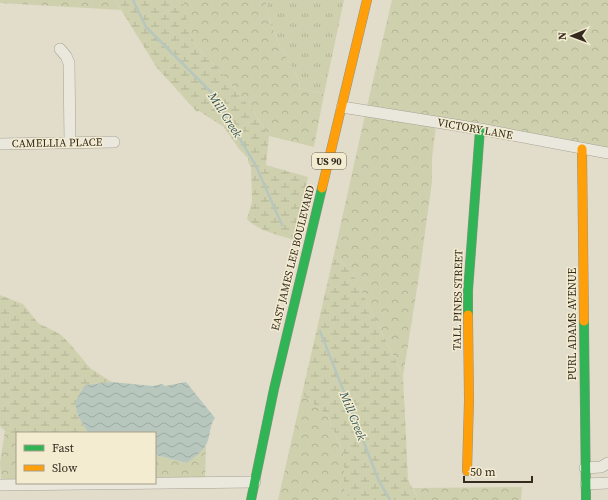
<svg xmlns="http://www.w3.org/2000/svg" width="608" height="500" font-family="'Source Serif 4',serif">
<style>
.grass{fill:url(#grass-tufts)}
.forest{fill:url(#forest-crowns)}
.wetland{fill:url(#wetland-marsh)}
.water{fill:url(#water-waves)}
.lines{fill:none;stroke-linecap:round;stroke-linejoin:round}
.stream{stroke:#b7c7be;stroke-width:2.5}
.street-casing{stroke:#a7a295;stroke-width:12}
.fast-casing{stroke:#979185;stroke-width:10}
.slow-casing{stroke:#979185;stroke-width:10}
.street{stroke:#eae7dd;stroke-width:11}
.fast{stroke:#30b455;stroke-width:9}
.slow{stroke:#ff9f0a;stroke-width:9}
.labels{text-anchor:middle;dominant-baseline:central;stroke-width:3;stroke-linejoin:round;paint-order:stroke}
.shield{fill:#f3ecd1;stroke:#6e6454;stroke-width:1}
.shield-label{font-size:10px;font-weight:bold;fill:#352a1e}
.street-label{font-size:11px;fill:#352a1e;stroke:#f3ecd1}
.water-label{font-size:12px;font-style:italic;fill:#2e5354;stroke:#f3ecd1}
</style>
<defs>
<pattern id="grass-tufts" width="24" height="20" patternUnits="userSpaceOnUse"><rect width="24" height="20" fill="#cfd1ae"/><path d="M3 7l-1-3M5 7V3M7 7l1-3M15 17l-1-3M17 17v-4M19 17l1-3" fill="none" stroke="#b2b495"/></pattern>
<pattern id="forest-crowns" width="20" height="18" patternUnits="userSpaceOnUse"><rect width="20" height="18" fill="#cfd1ae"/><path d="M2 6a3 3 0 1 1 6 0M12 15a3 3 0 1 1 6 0" fill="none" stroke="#b2b495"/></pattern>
<pattern id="wetland-marsh" width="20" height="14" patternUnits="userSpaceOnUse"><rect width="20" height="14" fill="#cfd1ae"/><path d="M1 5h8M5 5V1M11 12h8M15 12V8" fill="none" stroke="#b2b495"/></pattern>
<pattern id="water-waves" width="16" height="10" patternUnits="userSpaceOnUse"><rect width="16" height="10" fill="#b7c7be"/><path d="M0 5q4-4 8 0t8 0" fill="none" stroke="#9eaba3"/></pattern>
</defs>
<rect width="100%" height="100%" fill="#e2ddcb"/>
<path class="grass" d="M 266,0 L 344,0 L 324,94 L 300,88 L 299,81 C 287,57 267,27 266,0 Z"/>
<path class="forest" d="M 0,0 L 115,0 L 121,10 L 0,3 Z
M 185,0 L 266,0 C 267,27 287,57 299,81 L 300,88 L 324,94 L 314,147 L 269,136 L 256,115 L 225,77 L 195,45 L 182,8 Z
M 392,0 L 608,0 L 608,149 L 367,106 Z
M 365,115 L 436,126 L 432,158 L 432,182 L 419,276 L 403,376 L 353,274 L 334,254 Z
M 302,394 L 328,416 L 344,456 L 344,488 L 350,500 L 278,500 Z
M 5,431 L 17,437 L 17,481 L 1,481 L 0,462 Z
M 206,446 L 205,479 L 155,479 L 155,455 L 187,463 Z
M 522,487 L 521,500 L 419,500 L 413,488 Z"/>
<path class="wetland" d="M 115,0 L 185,0 L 183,8 L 195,45 L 225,77 L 256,115 L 269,136 L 266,165 L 308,177 L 295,240 C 280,236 256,230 247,219 L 252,201 L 251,167 L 248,162 L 248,158 L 239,149 L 224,127 L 199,111 L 197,112 L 157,68 Z
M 334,254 L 353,274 L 403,376 L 408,480 L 419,500 L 350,500 L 344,488 L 344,456 L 328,416 L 302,394 Z
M 0,295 L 23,304 L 38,323 L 60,334 L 71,345 L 90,368 L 112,382 L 92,384 L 78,416 L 88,433 L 17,433 L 17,437 L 5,431 L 0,426 Z"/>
<path class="water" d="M 112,382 L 153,386 L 162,384 L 165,386 L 186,382 L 215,418 C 209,425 211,436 206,445 C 202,452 193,458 187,463 L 155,455 L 155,433 L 88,433 L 78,416 L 75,402 L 85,385 Z"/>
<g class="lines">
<path class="stream" d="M 133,0 L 146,27 L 214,95 L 256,166 L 282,225
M 320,331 L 379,481 L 390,500"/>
<g class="street-casing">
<path id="street" d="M 60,49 L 66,56 L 69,63 L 70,143
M 342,107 L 480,129 L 608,153
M 0,144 L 114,142
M 585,468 L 601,467 L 608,463
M 586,484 L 608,483
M 0,485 L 255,482"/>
</g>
<g class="fast-casing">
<path id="fast" d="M 468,315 L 468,291 L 480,129
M 584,321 L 586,500
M 251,500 L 274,389 L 322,188"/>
</g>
<g class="slow-casing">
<path id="slow" d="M 582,149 L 584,321
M 322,188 L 367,0
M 467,471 L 469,400 L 468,315"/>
</g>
<use href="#street" class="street"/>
<use href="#fast" class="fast"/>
<use href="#slow" class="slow"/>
</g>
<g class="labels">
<rect class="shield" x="312" y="153" width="34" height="16" rx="3"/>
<g class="shield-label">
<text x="329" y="161">US 90</text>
</g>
<g class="street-label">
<text transform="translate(475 129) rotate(10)">VICTORY LANE</text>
<text transform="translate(57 143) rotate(-1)">CAMELLIA PLACE</text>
<text transform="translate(293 258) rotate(-76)">EAST JAMES LEE BOULEVARD</text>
<text transform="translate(458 300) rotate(-89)">TALL PINES STREET</text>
<text transform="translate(572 324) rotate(-90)">PURL ADAMS AVENUE</text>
</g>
<g class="water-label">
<text transform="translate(225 115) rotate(57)">Mill Creek</text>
<text transform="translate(353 416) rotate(68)">Mill Creek</text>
</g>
</g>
<rect x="16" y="432" width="140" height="52" fill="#f3ecd1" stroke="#a79e89"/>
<rect x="24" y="445" width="20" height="6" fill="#30b455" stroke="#a79e89"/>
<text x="52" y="452" font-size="12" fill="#352a1e">Fast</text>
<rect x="24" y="465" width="20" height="6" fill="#ff9f0a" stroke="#a79e89"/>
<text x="52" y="472" font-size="12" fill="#352a1e">Slow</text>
<g transform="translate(572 36) rotate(269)" stroke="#f3ecd1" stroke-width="3" paint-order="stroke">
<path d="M0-3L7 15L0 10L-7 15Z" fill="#352a1e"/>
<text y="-6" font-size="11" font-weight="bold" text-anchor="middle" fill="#352a1e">N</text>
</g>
<path d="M464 476v6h68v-6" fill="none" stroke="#352a1e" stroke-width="2"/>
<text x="470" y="476" font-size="12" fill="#352a1e" stroke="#f3ecd1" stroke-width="3" paint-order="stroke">50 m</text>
</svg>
